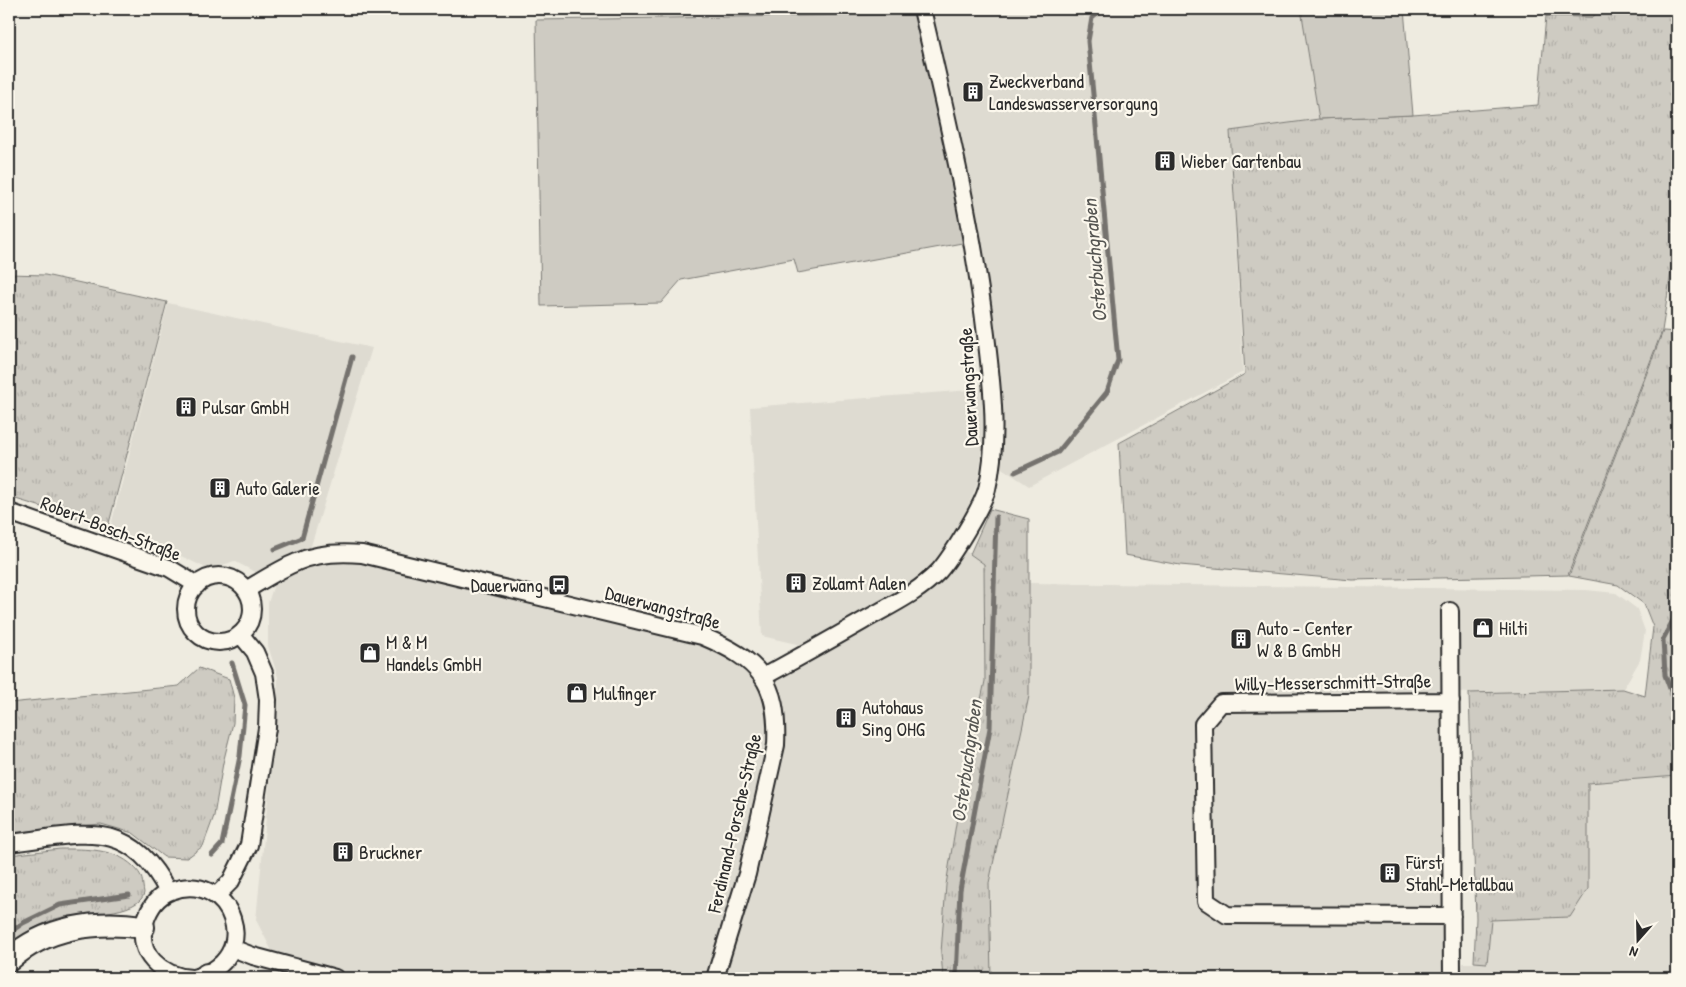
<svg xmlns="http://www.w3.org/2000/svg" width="1686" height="987" font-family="'Patrick Hand',sans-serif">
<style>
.built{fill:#dedbd1}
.grass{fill:url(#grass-tufts);stroke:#7c7b76}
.green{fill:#cecbc2;stroke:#7c7b76}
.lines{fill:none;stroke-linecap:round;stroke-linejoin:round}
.stream{stroke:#74726e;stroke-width:5}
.minor-casing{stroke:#2b2b2b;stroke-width:20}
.highway-casing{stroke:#2b2b2b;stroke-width:26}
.minor{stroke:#fbf7ec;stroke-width:16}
.highway{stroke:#fbf7ec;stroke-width:22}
.labels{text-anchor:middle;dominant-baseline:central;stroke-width:4.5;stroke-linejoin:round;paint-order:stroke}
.poi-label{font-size:19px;fill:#2b2b2b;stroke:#fbf7ec;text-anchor:start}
.street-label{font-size:19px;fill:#2b2b2b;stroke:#fbf7ec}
.water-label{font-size:20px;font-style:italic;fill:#555552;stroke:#fbf7ec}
</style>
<defs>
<pattern id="grass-tufts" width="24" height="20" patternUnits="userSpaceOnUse" patternTransform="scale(1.25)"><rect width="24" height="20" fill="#cecbc2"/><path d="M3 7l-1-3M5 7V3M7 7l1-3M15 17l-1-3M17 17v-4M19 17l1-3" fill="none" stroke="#b1aea7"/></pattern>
</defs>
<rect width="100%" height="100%" fill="#eeebe0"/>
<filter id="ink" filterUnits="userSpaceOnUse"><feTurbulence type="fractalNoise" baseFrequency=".02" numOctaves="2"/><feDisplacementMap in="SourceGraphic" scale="10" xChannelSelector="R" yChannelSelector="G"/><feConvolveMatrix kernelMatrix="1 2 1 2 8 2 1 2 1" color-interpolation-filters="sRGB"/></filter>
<g filter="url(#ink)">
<path class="built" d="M 928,9 L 1083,9 L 1084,18 L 1104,9 L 1301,9 L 1303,17 L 1319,119 L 1230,131 L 1243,372 L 1029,486 L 997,465 L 999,436 Z
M 168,303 L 372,348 L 310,549 L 289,556 L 259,574 L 234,561 L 210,570 L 181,556 L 109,533 Z
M 984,389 L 985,433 L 978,481 L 954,543 L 984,564 L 985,681 L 961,793 L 946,885 L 941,953 L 943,978 L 258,978 L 271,949 L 256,920 L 276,714 L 278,677 L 268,646 L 268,603 L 276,578 L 303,565 L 366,563 L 713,648 L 759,680 L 818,649 L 762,636 L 750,407 Z
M 1029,583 L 1586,590 L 1616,593 L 1637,609 L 1645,631 L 1640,660 L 1623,689 L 1469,693 L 1456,692 L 1446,978 L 991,978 L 989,883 L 1029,687 Z
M 1677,776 L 1677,978 L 1460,978 L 1463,963 L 1487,963 L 1491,920 L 1570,917 L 1588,889 L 1588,783 Z"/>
<path class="grass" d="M 1603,9 L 1677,9 L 1677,233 L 1662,331 L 1568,575 L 1352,580 L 1180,565 L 1125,555 L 1119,443 L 1245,374 L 1230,131 L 1319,119 L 1413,115 L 1538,105 L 1546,16 L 1592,17 Z
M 9,274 L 45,275 L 167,302 L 108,527 L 9,497 Z
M 1663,331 L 1677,332 L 1677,656 L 1675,658 L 1677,664 L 1677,776 L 1588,783 L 1588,889 L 1570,917 L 1491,920 L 1487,963 L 1474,962 L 1476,918 L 1469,693 L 1623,689 L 1645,696 L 1653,627 L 1644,604 L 1618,585 L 1569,576 Z
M 990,509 L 1029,519 L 1029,696 L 989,883 L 991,978 L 943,978 L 941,953 L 946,885 L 961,793 L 985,681 L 984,564 L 970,554 Z
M 199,668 L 229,679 L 234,698 L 233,723 L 223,763 L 214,816 L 203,846 L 187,858 L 164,857 L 133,833 L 101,824 L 9,833 L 9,703 L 179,686 Z
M 60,849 C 85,849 114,848 133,866 C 140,873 142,876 143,886 C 143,888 144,891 144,893 C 140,915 79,914 63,917 C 44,921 23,934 9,946 L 9,855 Z"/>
<path class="green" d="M 1301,9 L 1404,9 L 1413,115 L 1319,119 Z
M 1546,9 L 1603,9 L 1592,17 L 1546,16 Z
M 923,14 L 973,241 L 798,273 L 794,259 L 681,280 L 661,303 L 541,306 L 536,20 Z"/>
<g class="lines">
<path class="stream" d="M 1677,298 L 1675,334 L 1677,347
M 1015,472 L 1058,452 L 1107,392 L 1118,360 L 1088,41 L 1092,18 L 1104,9
M 275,549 L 302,538 L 352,357
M 1677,613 L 1663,639 L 1665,675 L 1677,707
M 212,855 L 222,844 L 240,756 L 245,705 L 232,663
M 9,933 L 23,923 L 60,905 L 129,895
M 956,978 L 960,890 L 990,728 L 996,517"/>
<g class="minor-casing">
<path id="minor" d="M 9,512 L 169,568 L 197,585
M186 609a33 33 0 1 1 66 0a33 33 0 1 1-66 0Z
M 246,590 C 263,580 280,569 297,562 C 317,553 340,552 362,554 L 702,636 C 759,660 779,681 776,745 L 747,874 L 715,978
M 1450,611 L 1452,978
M 763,677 C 796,659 830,640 863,621 C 889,606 918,593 939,571 C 952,556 982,507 987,489 C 999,439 992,385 986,335 C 973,225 947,117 922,9
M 1451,701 L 1221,703 L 1203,724 L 1206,901 L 1227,915 L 1452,916
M 9,843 C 80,835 129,815 168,892
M 216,896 L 231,881 L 249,845 L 267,728 L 268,700 L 264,673 L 255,652 L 241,635
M 232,948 L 253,956 L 335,978
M 191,978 C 162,976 135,954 145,922 C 149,909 157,896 171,891 C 231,868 267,960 193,978"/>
</g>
<g class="highway-casing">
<path id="highway" d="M 9,960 C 45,927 96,920 143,927
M 207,975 L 208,978"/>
</g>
<use href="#minor" class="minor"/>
<use href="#highway" class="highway"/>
</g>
</g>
<defs>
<g id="building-square" transform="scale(1.125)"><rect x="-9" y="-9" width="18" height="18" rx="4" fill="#2b2b2b" stroke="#fbf7ec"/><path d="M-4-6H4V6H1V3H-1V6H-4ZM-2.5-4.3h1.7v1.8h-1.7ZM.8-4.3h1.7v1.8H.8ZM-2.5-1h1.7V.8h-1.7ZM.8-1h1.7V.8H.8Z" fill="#fff"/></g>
<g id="bus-square" transform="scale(1.125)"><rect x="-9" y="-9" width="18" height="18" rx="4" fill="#2b2b2b" stroke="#fbf7ec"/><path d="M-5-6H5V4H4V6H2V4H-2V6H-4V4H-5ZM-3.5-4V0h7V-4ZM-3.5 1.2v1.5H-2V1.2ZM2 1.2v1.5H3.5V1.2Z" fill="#fff"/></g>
<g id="shop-square" transform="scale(1.125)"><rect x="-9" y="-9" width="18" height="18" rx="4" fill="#2b2b2b" stroke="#fbf7ec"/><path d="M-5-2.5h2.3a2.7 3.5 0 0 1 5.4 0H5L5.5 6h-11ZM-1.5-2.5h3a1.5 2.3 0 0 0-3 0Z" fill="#fff"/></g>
</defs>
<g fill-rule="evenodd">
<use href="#building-square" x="973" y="92"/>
<use href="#building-square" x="1165" y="161"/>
<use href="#building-square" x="186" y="407"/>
<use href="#building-square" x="220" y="488"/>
<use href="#building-square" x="796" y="583"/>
<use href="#bus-square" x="559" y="585"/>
<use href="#shop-square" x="1483" y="628"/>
<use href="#building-square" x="1241" y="639"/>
<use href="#shop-square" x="370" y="653"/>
<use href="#shop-square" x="577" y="693"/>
<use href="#building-square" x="846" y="718"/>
<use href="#building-square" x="343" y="852"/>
<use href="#building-square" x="1390" y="873"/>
</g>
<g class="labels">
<g class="poi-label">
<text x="989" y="81">Zweckverband<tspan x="989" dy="22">Landeswasserversorgung</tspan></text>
<text x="1181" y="161">Wieber Gartenbau</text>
<text x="202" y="407">Pulsar GmbH</text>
<text x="236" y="488">Auto Galerie</text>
<text x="812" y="583">Zollamt Aalen</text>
<text x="543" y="585" text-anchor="end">Dauerwang</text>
<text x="1257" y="628">Auto - Center<tspan x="1257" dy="22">W &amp; B GmbH</tspan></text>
<text x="1499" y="628">Hilti</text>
<text x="386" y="642">M &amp; M<tspan x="386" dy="22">Handels GmbH</tspan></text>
<text x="593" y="693">Mulfinger</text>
<text x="862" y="707">Autohaus<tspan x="862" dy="22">Sing OHG</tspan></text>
<text x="359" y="852">Bruckner</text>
<text x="1406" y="862">Fürst<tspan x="1406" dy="22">Stahl-Metallbau</tspan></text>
</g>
<g class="street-label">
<text transform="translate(968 387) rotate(-93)">Dauerwangstraße</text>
<text transform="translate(111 528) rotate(21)">Robert-Bosch-Straße</text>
<text transform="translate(663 607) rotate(15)">Dauerwangstraße</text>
<text transform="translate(1333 682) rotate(-1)">Willy-Messerschmitt-Straße</text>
<text transform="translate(734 823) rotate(-77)">Ferdinand-Porsche-Straße</text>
</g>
<g class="water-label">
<text transform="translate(1094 261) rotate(-95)">Osterbuchgraben</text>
<text transform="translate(966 761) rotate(-82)">Osterbuchgraben</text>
</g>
</g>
<rect width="1686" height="987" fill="none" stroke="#fbf7ec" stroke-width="30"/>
<rect x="15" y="15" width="1656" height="957" fill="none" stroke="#2b2b2b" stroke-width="2" filter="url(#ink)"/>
<g transform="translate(1638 940) rotate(200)" stroke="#fbf7ec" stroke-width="4" paint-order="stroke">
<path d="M0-4L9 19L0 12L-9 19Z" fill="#2b2b2b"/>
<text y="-8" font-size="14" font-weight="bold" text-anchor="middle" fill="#2b2b2b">N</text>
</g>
</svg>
